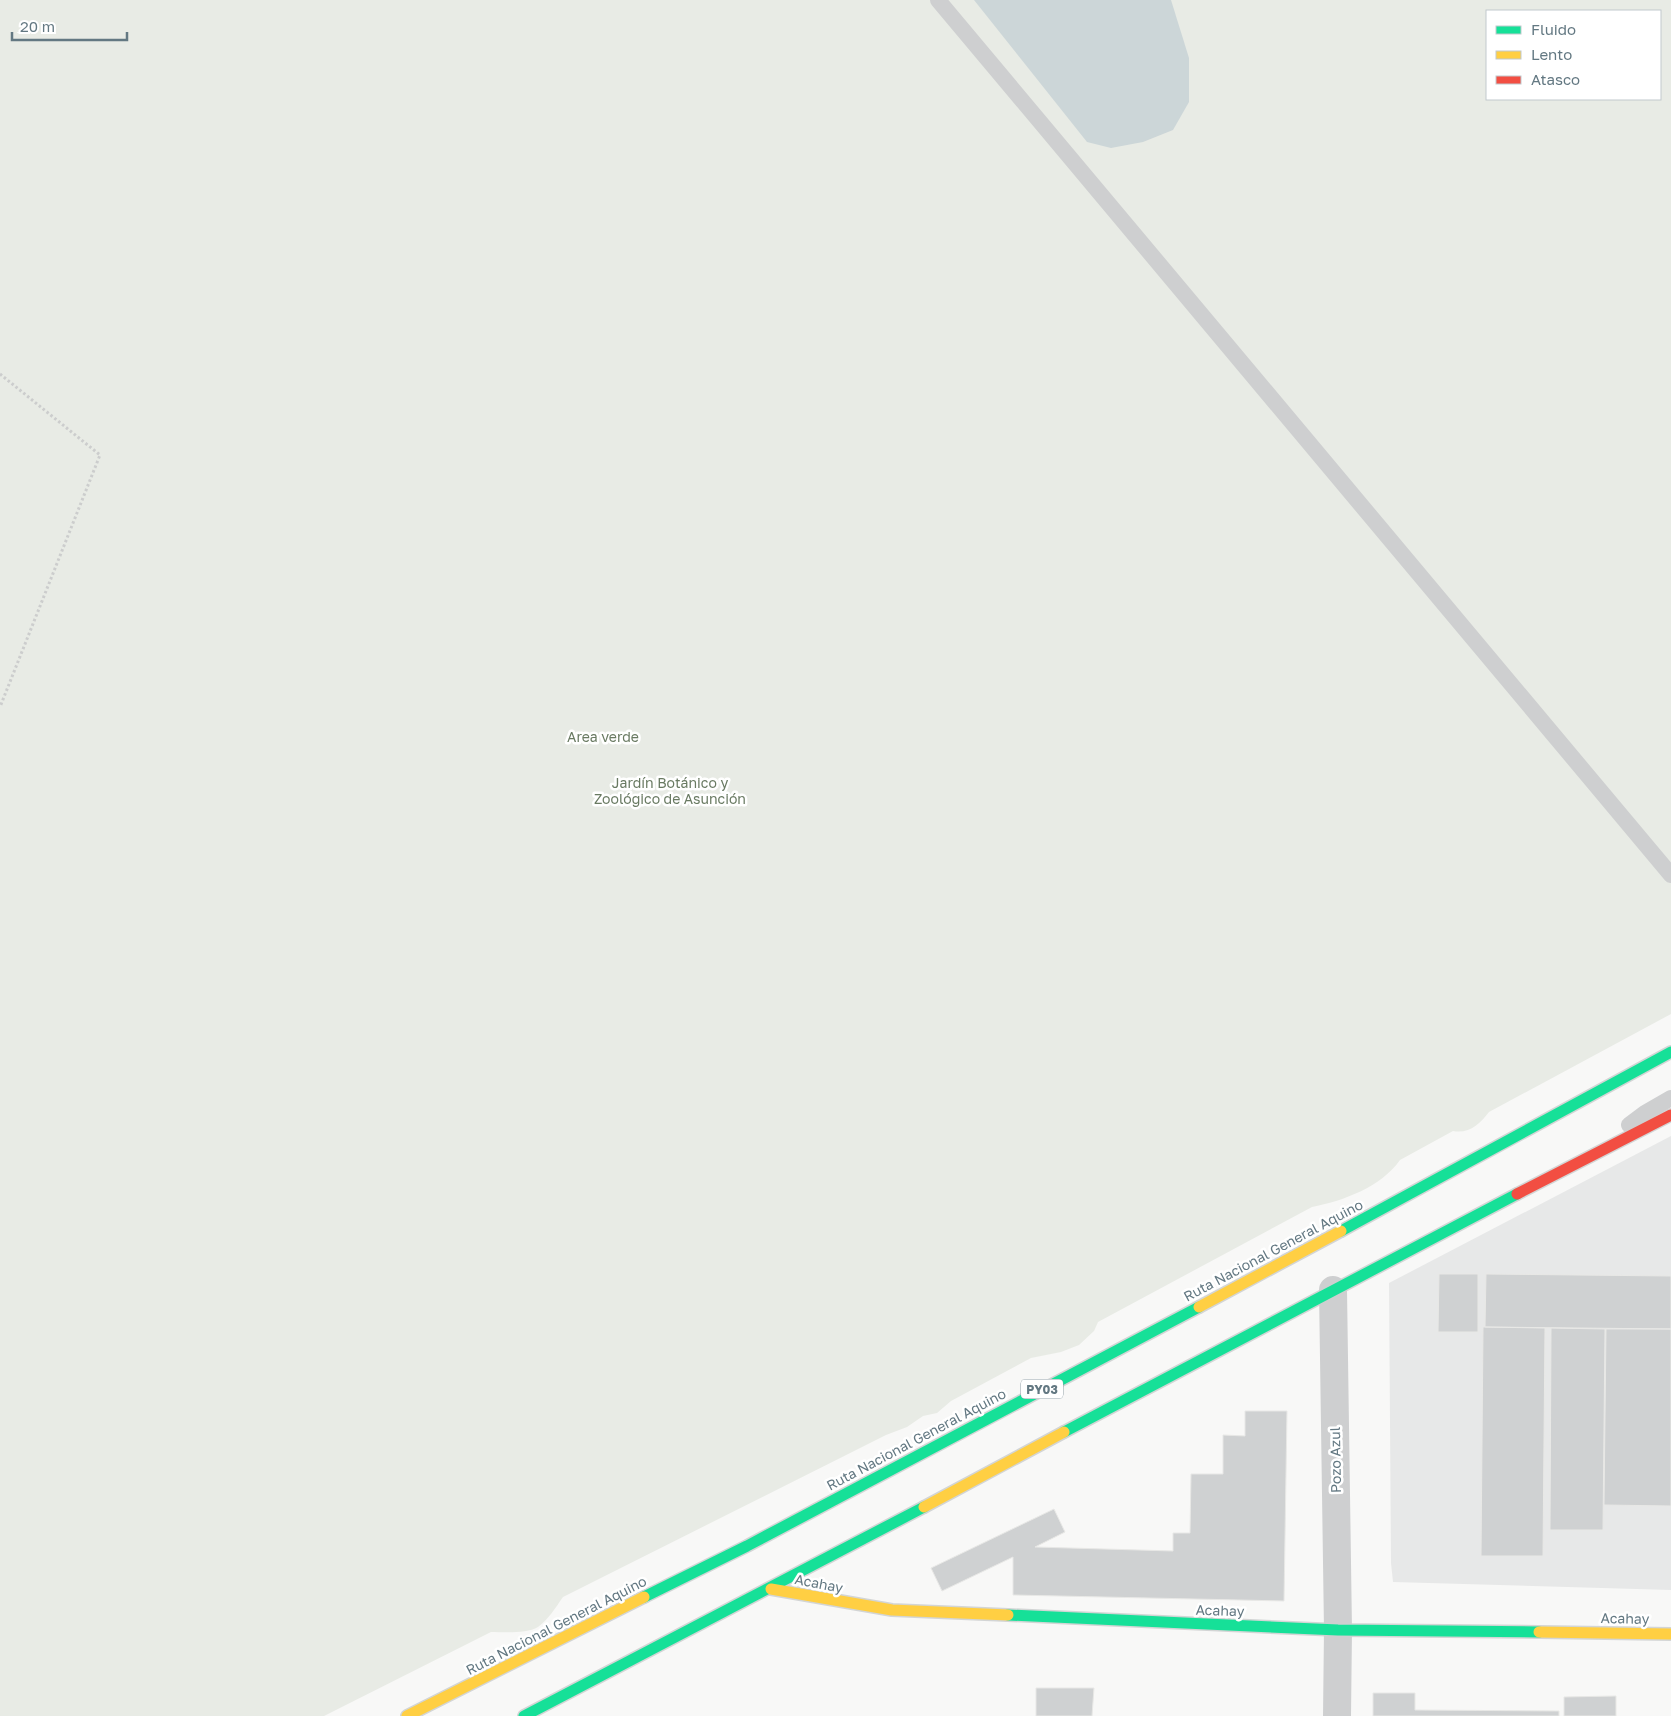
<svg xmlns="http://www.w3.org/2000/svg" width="1671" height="1716" font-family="'Golos Text',sans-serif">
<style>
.built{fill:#e7e8e8}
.green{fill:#e8ebe5;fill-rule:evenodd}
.water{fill:#ccd6d8}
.building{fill:#cfd1d2;stroke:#e8e8e6}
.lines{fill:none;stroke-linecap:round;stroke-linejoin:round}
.fast-casing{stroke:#d3d5d5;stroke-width:14}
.slow-casing{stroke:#d3d5d5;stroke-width:14}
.jam-casing{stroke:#d3d5d5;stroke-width:14}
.path{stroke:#cccdcd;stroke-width:3;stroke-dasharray:2.5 2.5;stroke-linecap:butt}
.lane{stroke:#cecfd0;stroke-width:16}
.street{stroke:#cecfd0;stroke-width:28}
.fast{stroke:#16e098;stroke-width:11}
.slow{stroke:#ffcf43;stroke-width:11}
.jam{stroke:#f24e42;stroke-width:11}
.labels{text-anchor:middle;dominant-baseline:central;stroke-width:5;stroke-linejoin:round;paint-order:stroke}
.shield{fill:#fff;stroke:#92a0a8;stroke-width:1}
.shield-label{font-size:12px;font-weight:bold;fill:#637882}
.park-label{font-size:14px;fill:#697a62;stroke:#fff}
.street-label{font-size:14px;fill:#637882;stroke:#fff}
</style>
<rect width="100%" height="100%" fill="#f8f8f7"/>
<path class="built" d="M 1671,1136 L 1671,1590 L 1393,1582 L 1391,1563 L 1389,1283 Z"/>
<path class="green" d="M 0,0 L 1671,0 L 1671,1014 L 1489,1112 C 1480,1124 1469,1134 1453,1131 L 1400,1160 C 1381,1187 1343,1201 1312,1207 L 1098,1322 L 1094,1331 L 1079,1345 L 1061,1352 L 1031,1358 L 951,1401 L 937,1413 L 923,1416 L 907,1427 L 886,1435 L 563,1597 C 556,1607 548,1620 538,1627 C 527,1634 504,1632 491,1632 L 324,1716 L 0,1716 ZM 1487,11 L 1660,11 L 1660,99 L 1487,99 Z"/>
<path class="water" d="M 974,0 L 1171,0 L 1189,58 L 1189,102 L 1173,130 L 1143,142 L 1111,148 L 1087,142 Z"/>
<path class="building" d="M 1439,1274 L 1478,1274 L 1478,1332 L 1438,1332 Z
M 1486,1274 L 1671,1276 L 1671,1329 L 1485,1327 Z
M 1483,1327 L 1545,1328 L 1543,1556 L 1481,1556 Z
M 1551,1328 L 1605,1329 L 1603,1530 L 1550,1530 Z
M 1606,1329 L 1671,1329 L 1671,1506 L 1604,1505 Z
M 1245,1411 L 1287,1411 L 1284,1601 L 1013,1595 L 1013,1557 L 942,1591 L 931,1568 L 1054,1509 L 1065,1532 L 1035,1547 L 1173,1551 L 1173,1533 L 1190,1533 L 1191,1474 L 1223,1474 L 1223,1435 L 1245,1436 Z
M 1036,1688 L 1094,1688 L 1092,1716 L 1036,1716 Z
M 1373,1693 L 1415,1693 L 1415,1710 L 1559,1711 L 1559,1716 L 1373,1716 Z
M 1616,1696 L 1616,1716 L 1564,1716 L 1564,1697 Z"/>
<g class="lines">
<g class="fast-casing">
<path id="fast" d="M 1341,1231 L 1671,1052
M 1064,1432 L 1517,1194
M 644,1597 L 747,1546 L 1199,1307
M 1008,1615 L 1338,1630 L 1539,1632
M 524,1716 L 924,1507"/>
</g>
<g class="slow-casing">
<path id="slow" d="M 1199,1307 L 1341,1231
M 924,1507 L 1064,1432
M 771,1589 L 892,1610 L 1008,1615
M 1539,1632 L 1671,1634
M 407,1716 L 644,1597"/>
</g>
<g class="jam-casing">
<path id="jam" d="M 1517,1194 L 1671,1115"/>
</g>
<path class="path" d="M 0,374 L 100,455 L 0,707"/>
<path class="lane" d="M 938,0 L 1671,875
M 1629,1125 L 1645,1113 L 1671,1098"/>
<path class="street" d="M 1333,1290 L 1338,1630 L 1337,1716"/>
<use href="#fast" class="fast"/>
<use href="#slow" class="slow"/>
<use href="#jam" class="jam"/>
</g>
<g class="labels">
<rect class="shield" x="1021" y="1379.5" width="42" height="19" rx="4"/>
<g class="shield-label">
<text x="1042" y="1389">PY03</text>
</g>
<g class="park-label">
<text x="603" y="736">Area verde</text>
<text x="670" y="782">Jardín Botánico y<tspan x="670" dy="16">Zoológico de Asunción</tspan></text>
</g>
<g class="street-label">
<text transform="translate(1273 1250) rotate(-28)">Ruta Nacional General Aquino</text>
<text transform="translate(916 1439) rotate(-28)">Ruta Nacional General Aquino</text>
<text transform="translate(1335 1460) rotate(-91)">Pozo Azul</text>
<text transform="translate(819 1583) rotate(11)">Acahay</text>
<text transform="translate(1220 1610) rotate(2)">Acahay</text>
<text transform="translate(1625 1618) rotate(1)">Acahay</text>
<text transform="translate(556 1625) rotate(-27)">Ruta Nacional General Aquino</text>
</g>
</g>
<rect x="1486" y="10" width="175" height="90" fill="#ffffff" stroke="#c1c9cd"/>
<rect x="1496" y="26" width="25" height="8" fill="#16e098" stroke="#c1c9cd"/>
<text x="1531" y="35" font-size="15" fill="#637882">Fluido</text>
<rect x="1496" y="51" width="25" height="8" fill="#ffcf43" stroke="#c1c9cd"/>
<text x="1531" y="60" font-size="15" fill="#637882">Lento</text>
<rect x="1496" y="76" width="25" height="8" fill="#f24e42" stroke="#c1c9cd"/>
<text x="1531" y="85" font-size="15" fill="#637882">Atasco</text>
<path d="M12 32v8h115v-8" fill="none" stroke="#637882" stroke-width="2.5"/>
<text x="20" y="32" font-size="15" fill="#637882" stroke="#ffffff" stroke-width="4" paint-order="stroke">20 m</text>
</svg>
